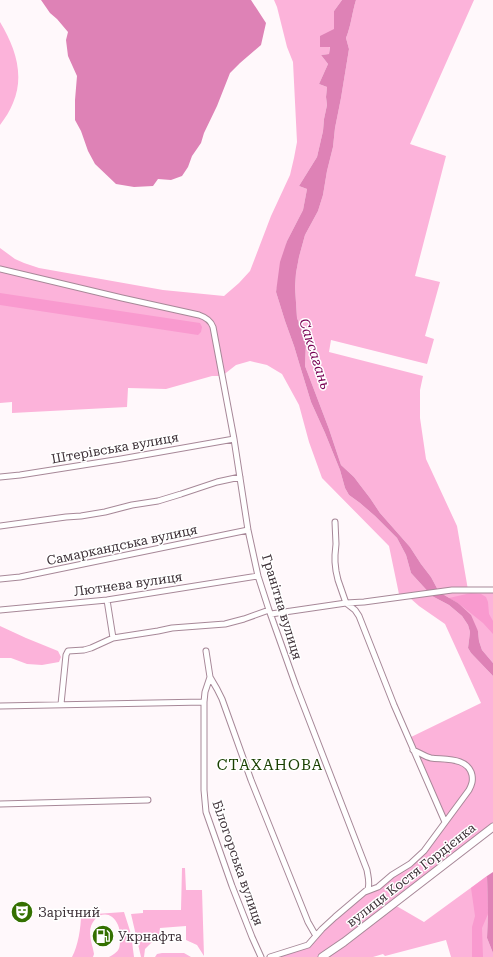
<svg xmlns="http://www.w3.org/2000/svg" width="493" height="957" font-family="'Roboto Serif',serif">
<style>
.green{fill:#fcb3da}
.forest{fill:#f99acf}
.water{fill:#de82b6}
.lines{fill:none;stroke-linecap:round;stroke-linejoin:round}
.minor-casing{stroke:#a78898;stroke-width:7}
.secondary-casing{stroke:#a78898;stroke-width:9}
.minor{stroke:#fff;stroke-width:5}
.secondary{stroke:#fff;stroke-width:7}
.labels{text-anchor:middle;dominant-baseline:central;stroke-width:3;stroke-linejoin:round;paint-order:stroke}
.street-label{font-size:13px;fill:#3e3138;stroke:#fff}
.poi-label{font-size:13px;fill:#3e3138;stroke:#fff;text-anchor:start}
.water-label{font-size:14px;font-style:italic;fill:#780254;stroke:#fff}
.quarter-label{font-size:15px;letter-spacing:1px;fill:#193f00;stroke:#fff}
</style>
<rect width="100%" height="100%" fill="#fff8fb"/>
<path class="green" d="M 274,0 L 342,0 L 334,11 L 334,29 L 330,46 L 329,54 L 321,55 L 328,64 L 319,84 L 327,87 L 326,97 L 327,105 L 324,119 L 323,131 L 317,157 L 299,186 L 307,189 L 303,210 L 287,241 L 276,292 L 285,321 L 294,346 L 300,366 L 311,402 L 325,433 L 340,470 L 345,488 L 349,495 L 360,503 L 375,516 L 397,538 L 406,555 L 411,573 L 432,596 L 449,605 L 462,616 L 468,625 L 470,632 L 468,648 L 471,653 L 493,676 L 493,828 L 393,904 L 424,922 L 487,876 L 488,914 L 487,938 L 493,953 L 493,957 L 451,957 L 446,940 L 385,956 L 383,954 L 373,957 L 270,957 L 303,947 L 356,898 L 374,889 L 424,851 L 445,822 L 409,738 L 481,703 L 445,624 L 419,606 L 410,598 L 400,599 L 389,546 L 322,478 L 309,442 L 299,405 L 282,374 L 267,365 L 250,361 L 236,365 L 222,376 L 212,376 L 166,389 L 128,388 L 127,407 L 12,413 L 12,402 L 0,403 L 0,248 L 15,259 L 24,263 L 39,268 L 163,290 L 224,296 L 239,283 L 250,271 L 255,258 L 271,216 L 290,175 L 294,158 L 297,142 L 293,62 L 287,47 L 277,7 Z
M 356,0 L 474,0 L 410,144 L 446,156 L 415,276 L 440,282 L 425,336 L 434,339 L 427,364 L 331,340 L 329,352 L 423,376 L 420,390 L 420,418 L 426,459 L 457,526 L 468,590 L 493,590 L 493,663 L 482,650 L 479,641 L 478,631 L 458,603 L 439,592 L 431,577 L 421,564 L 410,547 L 380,513 L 370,498 L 360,485 L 354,477 L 341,465 L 329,429 L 305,366 L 306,341 L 297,318 L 295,287 L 296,273 L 299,257 L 305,235 L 318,211 L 323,195 L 327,171 L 333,147 L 335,128 L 341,98 L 349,49 L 346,38 C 351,26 352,13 356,0 Z
M 0,22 C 15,47 25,75 13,103 C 10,111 5,118 0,125 Z
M 0,626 L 26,638 L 58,651 L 61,657 L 59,662 L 42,665 L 27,664 L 11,658 L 0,658 Z
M 182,868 L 185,868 L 186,890 L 202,890 L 204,956 L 197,945 L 186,940 L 186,926 L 160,928 L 159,935 L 145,949 L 144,957 L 141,957 L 131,914 L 143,913 L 143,910 L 181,910 Z
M 124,912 L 131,934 L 134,957 L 109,957 C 120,951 120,949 120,937 C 119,933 120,929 118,925 C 110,906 90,915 90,933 C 90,940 93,947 94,954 L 93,957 L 72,957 C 78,946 81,927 81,915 Z
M 162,953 L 184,953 L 191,957 L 155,957 L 157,954 Z"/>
<path class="forest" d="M 0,293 L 200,323 L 202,327 L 201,332 L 198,335 L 0,305 Z
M 471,593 L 481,594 L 486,597 L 488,602 L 489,614 L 493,621 L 493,634 L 483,623 L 458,603 L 449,598 Z
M 487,876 L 488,914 L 482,928 L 483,957 L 472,957 L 472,927 L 475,916 L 471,888 Z"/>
<path class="water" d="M 41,0 L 251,0 L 266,23 L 261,45 L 240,63 L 230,73 L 217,106 L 204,133 L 201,143 L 192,156 L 188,167 L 182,176 L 171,180 L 158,179 L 153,186 L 134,187 L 116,184 L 95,164 L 88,151 L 81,131 L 75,120 L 75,100 L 77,76 L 68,56 L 66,40 L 68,32 L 57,19 L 50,13 Z
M 342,0 L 356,0 C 352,13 351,26 346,38 L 349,49 L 341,98 L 335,128 L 333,147 L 327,171 L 323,195 L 318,211 L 305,235 L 299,257 L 296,273 L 295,287 L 297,318 L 306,341 L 305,366 L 329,429 L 341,465 L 354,477 L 360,485 L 370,498 L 380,513 L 410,547 L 421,564 L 431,577 L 439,592 L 458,603 L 471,615 L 478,631 L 479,641 L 482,650 L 493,663 L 493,676 L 471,653 L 468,648 L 470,632 L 468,625 L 462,616 L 449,605 L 432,596 L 411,573 L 406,555 L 397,538 L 375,516 L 360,503 L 349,495 L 345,488 L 340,470 L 325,433 L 311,402 L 300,366 L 294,346 L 285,321 L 276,292 L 280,262 L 287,241 L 303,210 L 307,189 L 299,186 L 317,157 L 323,131 L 324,119 L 327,105 L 326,97 L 327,87 L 319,84 L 328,64 L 321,55 L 329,54 L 330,47 L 320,47 L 320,36 L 334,29 L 334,11 Z
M 493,872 L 493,953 L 487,938 L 488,914 L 487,876 Z"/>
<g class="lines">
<g class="minor-casing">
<path id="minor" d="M 0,269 L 122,298 L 199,315 C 205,317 211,321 213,327 L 234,439 L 248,530 L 258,576 L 269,610 L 296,686 L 367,870 C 368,877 370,882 368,889 L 335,917 L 322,929 L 308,945 L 270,957
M 0,477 L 20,475 L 121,459 L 234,439
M 335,522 L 336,544 L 335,555 L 335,562 L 336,571 L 338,580 L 346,603 L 355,610 L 359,616 L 394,705 L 445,822
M 0,526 L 66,517 L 81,516 L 105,512 L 132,505 L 158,501 L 181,494 L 217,482 L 240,477
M 0,579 L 20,577 L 248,530
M 107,600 L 113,638
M 0,610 L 107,600 L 258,576
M 271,614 L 346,603 L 364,602 L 452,590 L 493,590
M 206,651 L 210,677 L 217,689 L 222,699 L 251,780 L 308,922 L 316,936
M 210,677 L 205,692 L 204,702 L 204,790 L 206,812 L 232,886 L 252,937 L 261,957
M 61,704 L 66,655 L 68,651 L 84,650 L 91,648 L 113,638 L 158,631 L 172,628 L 225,624 L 244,619 L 269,610
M 0,706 L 204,702
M 0,804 L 148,800
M 365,892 L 378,887 L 392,875 L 410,864 L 424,851 L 469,790 C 472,784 473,781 472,775 C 468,757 445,760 431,758 C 425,757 419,752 413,750"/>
</g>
<g class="secondary-casing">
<path id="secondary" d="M 322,957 L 344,942 L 493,827"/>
</g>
<use href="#minor" class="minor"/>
<use href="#secondary" class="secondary"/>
</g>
<defs>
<g id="theatre-disc" transform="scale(1.15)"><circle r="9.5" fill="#347000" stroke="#fff"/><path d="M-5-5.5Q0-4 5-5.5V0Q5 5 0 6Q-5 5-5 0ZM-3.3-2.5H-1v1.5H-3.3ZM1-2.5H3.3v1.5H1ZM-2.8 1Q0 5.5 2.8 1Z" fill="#fff"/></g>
<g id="fuel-disc" transform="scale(1.15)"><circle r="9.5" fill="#347000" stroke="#fff"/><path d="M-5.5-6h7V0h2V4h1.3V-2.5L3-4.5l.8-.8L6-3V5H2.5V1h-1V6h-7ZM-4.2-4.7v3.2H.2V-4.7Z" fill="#fff"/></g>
</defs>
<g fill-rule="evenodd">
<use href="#theatre-disc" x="22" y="912"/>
<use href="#fuel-disc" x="103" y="936"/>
</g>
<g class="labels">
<g class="street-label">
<text transform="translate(115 448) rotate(-10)">Штерівська вулиця</text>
<text transform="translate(122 545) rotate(-12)">Самаркандська вулиця</text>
<text transform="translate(128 584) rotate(-8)">Лютнева вулиця</text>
<text transform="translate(282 607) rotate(73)">Гранітна вулиця</text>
<text transform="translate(238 863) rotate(71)">Білогорська вулиця</text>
<text transform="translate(411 875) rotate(-38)">вулиця Костя Гордієнка</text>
</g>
<g class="poi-label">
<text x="38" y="912">Зарічний</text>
<text x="118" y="936">Укрнафта</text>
</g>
<g class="water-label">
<text transform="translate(315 354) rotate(72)">Саксагань</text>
</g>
<g class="quarter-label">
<text x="270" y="765">СТАХАНОВА</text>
</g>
</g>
</svg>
